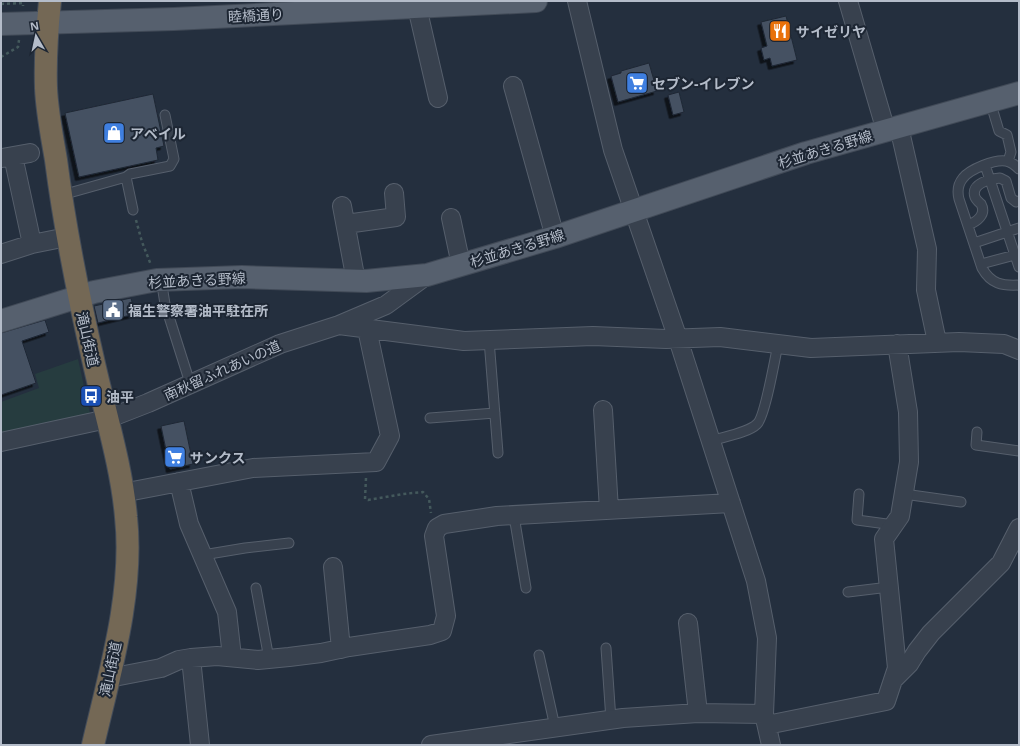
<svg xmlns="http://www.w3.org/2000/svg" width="1020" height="746" font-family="'Open Sans','Noto Sans JP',sans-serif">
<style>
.green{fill:#263c3f}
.building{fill:#455162;stroke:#1f2835;filter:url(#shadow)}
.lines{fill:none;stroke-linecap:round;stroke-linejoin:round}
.lane-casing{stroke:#565f6c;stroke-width:11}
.street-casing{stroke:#565f6c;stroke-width:20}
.primary-casing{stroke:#414a57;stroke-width:24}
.highway-casing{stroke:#434c59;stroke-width:24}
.path{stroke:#44595c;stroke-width:2.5;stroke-dasharray:3 3;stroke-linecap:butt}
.lane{stroke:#38414e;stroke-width:9}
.street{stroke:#38414e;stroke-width:18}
.primary{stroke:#56606e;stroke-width:22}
.highway{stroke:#746855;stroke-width:22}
.labels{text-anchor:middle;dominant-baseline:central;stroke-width:4;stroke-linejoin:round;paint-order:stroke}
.street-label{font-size:14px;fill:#b4bcc9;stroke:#1d2633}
.poi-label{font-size:14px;font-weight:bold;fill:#b4bcc9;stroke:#1d2633;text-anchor:start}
</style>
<defs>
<filter id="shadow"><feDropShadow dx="-3.5" dy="3.5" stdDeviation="0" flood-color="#0009"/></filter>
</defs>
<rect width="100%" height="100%" fill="#242f3e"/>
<path class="green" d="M 78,359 L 91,418 L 1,438 L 1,402 L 39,388 L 35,374 Z"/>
<path class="building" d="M 786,16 L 797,60 L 772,66 L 770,58 L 764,60 L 761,48 L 767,46 L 761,22 Z
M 649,63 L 657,91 L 618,102 L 611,76 L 621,73 L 621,71 Z
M 679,92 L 684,112 L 673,115 L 668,95 Z
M 153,94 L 164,146 L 156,148 L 158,160 L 79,177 L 65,113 Z
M 131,298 L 135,314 L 98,323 L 94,306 Z
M 45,320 L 49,332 L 22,341 L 36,383 L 1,395 L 1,333 Z
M 184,421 L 193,464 L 170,469 L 161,426 Z"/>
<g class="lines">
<g class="lane-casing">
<path id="lane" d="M 990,101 L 999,131 L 1007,135 L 1011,152 L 1008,161
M 985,165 L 1019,267
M 1019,169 C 1015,165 1012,162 1006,161 C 995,159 970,169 963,178 C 958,184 957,191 959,199 L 982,268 C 991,284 1002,286 1019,285
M 126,177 L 133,210
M 60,194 L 69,193 L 126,177 L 130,174 L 170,166 L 174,159 L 165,115
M 968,225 C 976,222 987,215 981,204 C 979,202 976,200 975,197 C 970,183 991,179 1000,178 L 1006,181 L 1011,198 L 1016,202 L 1019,201
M 974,243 L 1019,228
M 981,264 L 1015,255
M 161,279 L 165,304 L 190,383
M 489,340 L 498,453
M 430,418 L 495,413
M 977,432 L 976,445 L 1019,451
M 711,441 C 723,437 748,433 757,424 C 765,417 775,358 778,344
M 859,494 L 857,520 L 894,525
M 904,494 L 961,502
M 514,516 L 526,588
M 203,555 L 245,548 L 289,543
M 256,588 L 269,659
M 848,592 L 889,587
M 606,648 L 611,720
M 539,655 L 555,727"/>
</g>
<g class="street-casing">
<path id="street" d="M 577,1 L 613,150 L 678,339 L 756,581 L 767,638 L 764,714 L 771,745
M 848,1 L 886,131
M 417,7 L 438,98
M 513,86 L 555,237
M 899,127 L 927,249 L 926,290 L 937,342
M 13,156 L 32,244
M 2,158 L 30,153
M 342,206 L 356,281
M 451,218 L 461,265
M 346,224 L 396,217 L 394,193
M 1,254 L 32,244 L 67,237
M 339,325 L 464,341 L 593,336 L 666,339 L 720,337 L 811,348 L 959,342 L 1004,344 L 1019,350
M 603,410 L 609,510
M 1,442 L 107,419 L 148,403 L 280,344 L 339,325 L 386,305 L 427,275
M 179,482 L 189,524 L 227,612 L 232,657
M 122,493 L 253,468 L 376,462 L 390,436 L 367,329
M 333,567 L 341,649
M 688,623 L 698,713
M 191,658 L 200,745
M 109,678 L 161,668 L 179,660 L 191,658 L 217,656 L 258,660 L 289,657 L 321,653 L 349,647 L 430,635 L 442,631 L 446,616 L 434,536 L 437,528 L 444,524 L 497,516 L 731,503
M 893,680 L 909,664 L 917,651 L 931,633 L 1001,563 L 1019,528
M 767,725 L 886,701 L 897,668 L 884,539 L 900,516 L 909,462 L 908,412 L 897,344
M 431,745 L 623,718 L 698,713 L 764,714"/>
</g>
<g class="primary-casing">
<path id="primary" d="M 1,24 L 174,19 L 536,1
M 1,321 L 94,292 L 157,280 L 242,277 L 366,281 L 427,275 L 555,237 L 806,153 L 1019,93"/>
</g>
<g class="highway-casing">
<path id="highway" d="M 50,1 C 47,30 45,59 46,88 C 47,112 52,136 56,160 C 65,230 79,299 95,368 C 106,416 122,469 126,517 C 134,592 110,672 93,745"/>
</g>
<path class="path" d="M 1,4 L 23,3 L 23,6
M 1,57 L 18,47 L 19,40
M 136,220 L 142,242 L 151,265
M 366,478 L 365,499 L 368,500 L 403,494 L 423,492 L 429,499 L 431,513"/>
<use href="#lane" class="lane"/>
<use href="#street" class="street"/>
<use href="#primary" class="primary"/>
<use href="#highway" class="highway"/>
</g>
<defs>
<g id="restaurant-square" transform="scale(1.15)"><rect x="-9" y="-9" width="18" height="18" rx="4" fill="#e8710a" stroke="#1d2633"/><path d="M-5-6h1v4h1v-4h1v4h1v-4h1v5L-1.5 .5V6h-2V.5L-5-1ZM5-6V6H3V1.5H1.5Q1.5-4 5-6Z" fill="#fff"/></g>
<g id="supermarket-square" transform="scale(1.15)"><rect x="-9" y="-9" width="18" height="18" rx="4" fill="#3f7fe0" stroke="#1d2633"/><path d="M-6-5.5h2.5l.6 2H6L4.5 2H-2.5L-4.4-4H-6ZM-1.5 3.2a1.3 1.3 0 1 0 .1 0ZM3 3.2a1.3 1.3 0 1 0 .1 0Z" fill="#fff"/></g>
<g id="shop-square" transform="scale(1.15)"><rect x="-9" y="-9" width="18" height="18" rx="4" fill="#3f7fe0" stroke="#1d2633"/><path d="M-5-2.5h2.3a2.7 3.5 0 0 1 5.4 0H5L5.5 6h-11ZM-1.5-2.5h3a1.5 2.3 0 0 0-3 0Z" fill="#fff"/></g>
<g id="civic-square" transform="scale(1.15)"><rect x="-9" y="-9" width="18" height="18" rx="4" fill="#5c6f8a" stroke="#1d2633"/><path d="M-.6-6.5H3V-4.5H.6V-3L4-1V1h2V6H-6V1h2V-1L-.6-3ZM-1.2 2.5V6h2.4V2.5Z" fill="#fff"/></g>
<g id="bus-square" transform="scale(1.15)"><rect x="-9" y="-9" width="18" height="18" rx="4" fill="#1a4fb4" stroke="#1d2633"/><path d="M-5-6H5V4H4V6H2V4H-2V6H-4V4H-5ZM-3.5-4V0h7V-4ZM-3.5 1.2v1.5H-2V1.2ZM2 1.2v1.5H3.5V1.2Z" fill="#fff"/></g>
</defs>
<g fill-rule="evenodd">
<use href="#restaurant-square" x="780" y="31"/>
<use href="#supermarket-square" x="637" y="83"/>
<use href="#shop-square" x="114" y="133"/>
<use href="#civic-square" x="113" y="310"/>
<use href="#bus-square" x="91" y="396"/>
<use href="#supermarket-square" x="175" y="457"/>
</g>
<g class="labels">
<g class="street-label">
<text transform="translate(256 15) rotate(-3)">睦橋通り</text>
<text transform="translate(825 149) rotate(-17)">杉並あきる野線</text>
<text transform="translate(517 248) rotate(-17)">杉並あきる野線</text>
<text transform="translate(197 280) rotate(-3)">杉並あきる野線</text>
<text transform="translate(88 339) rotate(77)">滝山街道</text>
<text transform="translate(222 370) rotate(-24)">南秋留ふれあいの道</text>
<text transform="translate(110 669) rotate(-78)">滝山街道</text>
</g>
<g class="poi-label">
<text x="796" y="31">サイゼリヤ</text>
<text x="652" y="83">セブン-イレブン</text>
<text x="130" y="133">アベイル</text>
<text x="128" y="310">福生警察署油平駐在所</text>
<text x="106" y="396">油平</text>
<text x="190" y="457">サンクス</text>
</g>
</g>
<rect width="1020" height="746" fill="none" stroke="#b4bcc9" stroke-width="4"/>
<g transform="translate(36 36) rotate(351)" stroke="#1d2633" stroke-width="3" paint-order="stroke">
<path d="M0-3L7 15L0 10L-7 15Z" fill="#b4bcc9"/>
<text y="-6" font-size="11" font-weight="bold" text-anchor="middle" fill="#b4bcc9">N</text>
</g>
</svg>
